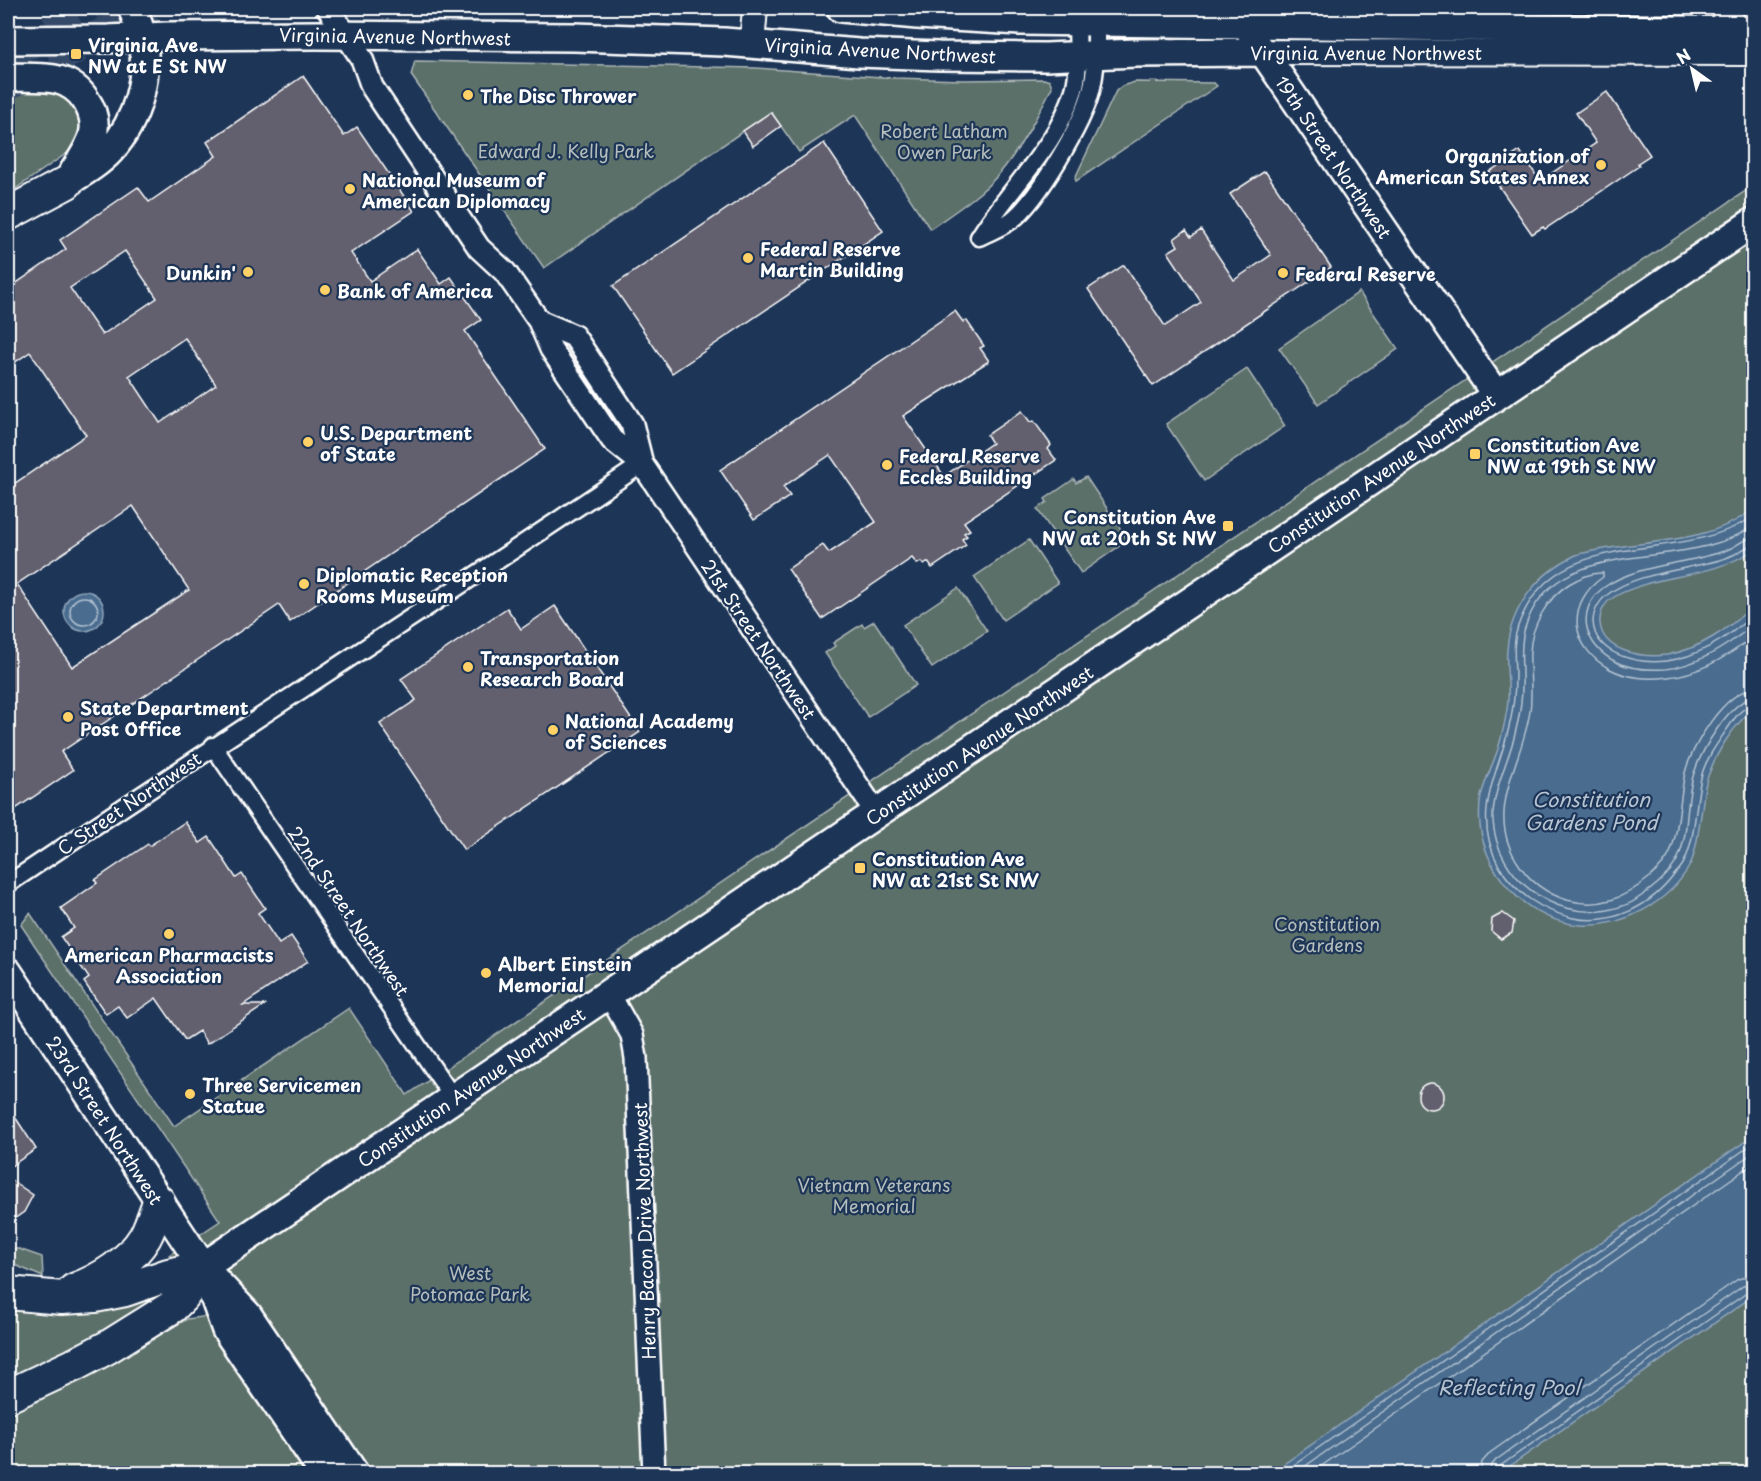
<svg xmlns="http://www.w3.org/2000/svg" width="1761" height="1481" font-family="'Playpen Sans',sans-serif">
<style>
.green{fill:#5b6f6b;stroke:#adb7b5;stroke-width:1.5}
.water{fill:#486c8f;stroke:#91a7bc;stroke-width:1.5}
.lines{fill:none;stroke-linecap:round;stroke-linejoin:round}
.shore{stroke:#b6c4d2;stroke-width:1.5}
.building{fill:#625f6e;stroke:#fff;stroke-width:1.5;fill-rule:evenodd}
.motorway-tunnel{stroke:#344968;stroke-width:32;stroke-dasharray:32 16;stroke-linecap:butt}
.minor-casing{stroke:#fff;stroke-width:21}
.tertiary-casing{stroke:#fff;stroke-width:26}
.secondary-casing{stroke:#fff;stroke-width:28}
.primary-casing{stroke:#fff;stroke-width:32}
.trunk-casing{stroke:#fff;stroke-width:33}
.motorway-casing{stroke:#fff;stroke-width:36}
.minor{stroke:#1d3557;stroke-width:16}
.tertiary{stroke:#1d3557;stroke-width:21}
.secondary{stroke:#1d3557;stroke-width:24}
.primary{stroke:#1d3557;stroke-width:27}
.trunk{stroke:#1d3557;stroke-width:28}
.motorway{stroke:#1d3557;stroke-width:32}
.poi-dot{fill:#ffd166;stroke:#1d3557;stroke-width:2}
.labels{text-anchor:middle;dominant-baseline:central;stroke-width:4.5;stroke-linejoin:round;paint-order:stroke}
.street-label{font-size:18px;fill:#fff;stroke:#1d3557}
.poi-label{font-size:18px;font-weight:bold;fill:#fff;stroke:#1d3557;text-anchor:start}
.park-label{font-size:18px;fill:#b5bebc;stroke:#1d3557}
.water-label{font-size:20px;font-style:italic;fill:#b6c4d2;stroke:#1d3557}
</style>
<rect width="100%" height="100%" fill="#1d3557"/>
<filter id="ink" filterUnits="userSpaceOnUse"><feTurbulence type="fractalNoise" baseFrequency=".0167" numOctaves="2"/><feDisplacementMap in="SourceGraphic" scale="12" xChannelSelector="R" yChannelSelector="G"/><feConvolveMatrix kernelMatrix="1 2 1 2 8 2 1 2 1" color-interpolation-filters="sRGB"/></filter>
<g filter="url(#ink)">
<path class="green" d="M 415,61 L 756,68 L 895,78 L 963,80 L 1044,79 L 1050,81 L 1052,87 C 1037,117 1021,148 999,174 C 980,196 954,212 930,229 L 855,115 L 799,152 L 771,112 L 544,268 L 411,75 Z
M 1135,82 L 1214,83 L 1217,86 L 1076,181 L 1075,178 L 1116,91 L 1122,86 Z
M 8,88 L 54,92 L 72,100 L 83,116 L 80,140 L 70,151 L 8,194 Z
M 1753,186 L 1753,1473 L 8,1474 L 8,1413 L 104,1368 L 187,1319 L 210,1316 L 169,1255 L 220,1221 L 21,925 L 30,913 L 174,1126 L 349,1008 L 407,1095 Z
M 1359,292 L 1398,349 L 1318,404 L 1279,348 Z
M 1247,369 L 1285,426 L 1204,481 L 1166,424 Z
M 1086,477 L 1128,540 L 1081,573 L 1037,509 L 1047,502 L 1045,499 L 1074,479 L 1076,483 Z
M 1029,540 L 1058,583 L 1003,620 L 974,577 Z
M 958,588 L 987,631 L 932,668 L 903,625 Z
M 874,621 L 916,685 L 868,717 L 825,653 L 835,646 L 833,643 L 862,624 L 864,627 Z
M 8,1249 L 19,1249 L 42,1257 L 43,1277 L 8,1262 Z
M 137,1286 L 183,1296 L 8,1396 L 8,1305 Z"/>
<path class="water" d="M 1753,509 L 1753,550 C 1723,571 1685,574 1649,583 C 1637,587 1622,591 1611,599 C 1604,604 1599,614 1600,623 C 1602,652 1643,658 1667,655 C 1701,649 1729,628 1753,606 L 1753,709 C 1733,726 1717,751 1708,776 C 1703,789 1703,807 1700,821 C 1698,835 1696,853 1690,865 C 1669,903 1622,928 1580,925 C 1518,920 1470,857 1481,796 C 1485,780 1493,764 1498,749 C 1502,736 1505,722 1507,709 C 1511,689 1505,669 1507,650 C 1510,607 1538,573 1576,555 C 1632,539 1707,547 1753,509 Z
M64 611a20 20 0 1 1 40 0a20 20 0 1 1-40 0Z
M 1753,1136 L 1753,1296 L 1500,1473 L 1271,1473 Z"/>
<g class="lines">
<path class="shore" d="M 1754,516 C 1676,569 1556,520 1518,626 C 1512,643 1515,659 1515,677 C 1515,694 1513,711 1509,727 C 1497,778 1471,814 1499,866 C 1515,893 1542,911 1573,918 C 1612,926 1651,906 1674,875 C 1678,871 1683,866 1685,860 C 1696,835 1695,805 1701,778 C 1705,759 1719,741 1730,725 C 1735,717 1743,706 1754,705
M 1754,525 C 1685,577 1553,528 1524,631 C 1520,647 1522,660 1522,676 C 1523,696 1520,715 1515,734 C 1508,763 1492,791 1493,821 C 1497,878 1553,920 1608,910 C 1617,908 1629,905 1637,899 C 1652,889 1671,874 1678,858 C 1690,831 1685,800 1694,773 C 1701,752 1730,699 1754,698
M 1754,538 C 1744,538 1738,545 1729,549 C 1718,554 1706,556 1694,559 C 1665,565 1627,570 1603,588 C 1574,611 1585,647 1616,662 C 1630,669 1649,670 1665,669 C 1698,666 1729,645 1754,624
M 1754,545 C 1746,546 1740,552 1733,555 C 1723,560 1713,562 1703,564 C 1674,571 1630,576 1607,595 C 1599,601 1593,612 1593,622 C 1595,656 1639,664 1666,661 C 1699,657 1730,636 1754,614
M70 611a14 14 0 1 1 28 0a14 14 0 1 1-28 0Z
M 1754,636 C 1729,656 1700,674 1668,677 C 1649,680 1627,678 1610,669 C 1570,648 1565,603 1603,577 L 1603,573 C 1592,572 1579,578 1569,584 C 1547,598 1531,626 1530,652 C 1529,672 1533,691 1530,711 C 1522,766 1482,813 1520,866 C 1531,882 1548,894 1567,900 C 1600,909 1625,898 1650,877 C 1657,871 1666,862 1670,853 C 1680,828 1679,799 1685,773 C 1691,747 1725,690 1754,689
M 1281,1474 L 1754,1143
M 1294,1474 L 1754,1152
M 1310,1474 L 1754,1163
M 1480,1474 L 1482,1462 L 1491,1452 L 1738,1279 L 1754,1275
M 1489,1474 L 1491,1466 L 1496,1460 L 1743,1286 L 1754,1284
M 1497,1474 L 1500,1466 L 1748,1292 L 1754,1291"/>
</g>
<path class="building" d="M 303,76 L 344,136 L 357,127 L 414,211 L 351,253 L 370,281 L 417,249 L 441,284 L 451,277 L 481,320 L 465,331 L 545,449 L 290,622 L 279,605 L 165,682 L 61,752 L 73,770 L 8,814 L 8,488 L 86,435 L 30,352 L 8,367 L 8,289 L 66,249 L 60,240 L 138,187 L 149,202 L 216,156 L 207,142 ZM 125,251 L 157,298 L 102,335 L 70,288 ZM 185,338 L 216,385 L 160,423 L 129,376 ZM 133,506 L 189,590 L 72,667 L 17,584 Z
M 1607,92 L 1650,155 L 1638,163 L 1639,166 L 1545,229 L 1543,227 L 1532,234 L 1489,172 L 1520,151 L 1540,181 L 1596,143 L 1576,113 Z
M 771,112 L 781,126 L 753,146 L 743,131 Z
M 824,143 L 883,231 L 672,373 L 613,286 Z
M 1265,171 L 1331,267 L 1153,386 L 1088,289 L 1124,265 L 1165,326 L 1201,302 L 1168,252 L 1178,246 L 1174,239 L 1186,230 L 1191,237 L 1201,230 L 1234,280 L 1271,255 L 1230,194 Z
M 955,311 L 963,322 L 967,321 L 984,346 L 980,348 L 989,361 L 903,416 L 944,476 L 992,443 L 987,435 L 1022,411 L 1030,422 L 1034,421 L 1051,445 L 1048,449 L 1056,460 L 964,522 L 970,530 L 964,533 L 967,536 L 962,539 L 966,545 L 932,568 L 928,562 L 924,565 L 921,562 L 917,564 L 912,558 L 822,619 L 788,569 L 823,545 L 829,553 L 876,522 L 830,455 L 783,487 L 790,496 L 754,520 L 720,470 Z
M 555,606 L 640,732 L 464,850 L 380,724 L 416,700 L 401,679 L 507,608 L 521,629 Z
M 185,822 L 200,843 L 209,837 L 236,878 L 242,874 L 265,908 L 258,913 L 279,944 L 291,936 L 308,961 L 243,1005 L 265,1005 L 207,1044 L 199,1031 L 185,1040 L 156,998 L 127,1018 L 118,1006 L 106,1014 L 84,982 L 89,978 L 61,937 L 74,928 L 61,908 L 97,883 L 95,880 L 148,844 L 149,846 Z
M 1503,913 L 1514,921 L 1512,933 L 1501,939 L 1491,931 L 1492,919 Z
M1418 1096a13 13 0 1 1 26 0a13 13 0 1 1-26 0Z
M 8,1106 L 36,1149 L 8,1168 Z
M 8,1178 L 33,1195 L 24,1212 L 8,1223 Z"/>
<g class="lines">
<path class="motorway-tunnel" d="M 8,55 L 94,8
M 8,84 L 152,8"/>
<g class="minor-casing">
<path id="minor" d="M 981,234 C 1011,186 1057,146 1074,90 C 1080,69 1077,43 1077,21
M 979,237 C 990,232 1002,227 1012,220 C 1038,200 1083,123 1091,91 C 1097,68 1096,45 1096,22
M 213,746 L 454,1099
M 8,884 C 218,743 432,606 642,464"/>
</g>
<g class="tertiary-casing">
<path id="tertiary" d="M 328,8 L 362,59 L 372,87 L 479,248 L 505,272 L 539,321 L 551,349 L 612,440 L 642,464 L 877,814
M 539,321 L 574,336 L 632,424 L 642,464
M 609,994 L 632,1035 L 636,1058 L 654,1474"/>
</g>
<g class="secondary-casing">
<path id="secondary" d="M 1233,8 L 1263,52 L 1754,53
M 1722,8 L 1739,30
M 1288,24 L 1313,8
M 752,44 L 755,8"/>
</g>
<g class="primary-casing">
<path id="primary" d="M 841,8 L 917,15 L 1020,21 L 1754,31
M 8,40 L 109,39 L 167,36 L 315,35 L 574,37 L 724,42 L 859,53 L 939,56 L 1046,57 L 1136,53 L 1263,52 L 1496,395
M 8,77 C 24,78 43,76 59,80 C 69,83 79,90 85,99 C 105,128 89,148 72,174
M 66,183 C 82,173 98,164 111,150 C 137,121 150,76 142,38 C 140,27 136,17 132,8
M 8,972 L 203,1267 L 248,1315 L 355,1474
M 208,1280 L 226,1330 L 324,1474"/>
</g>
<g class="trunk-casing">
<path id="trunk" d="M 203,1267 L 1754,222"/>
</g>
<g class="motorway-casing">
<path id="motorway" d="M 8,214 L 66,183
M 74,1290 C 101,1280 130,1262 145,1237 C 151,1226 155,1213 159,1202
M 8,1293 L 62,1298 L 95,1296 L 125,1290 L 168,1275 L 203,1267
M 8,1396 L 74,1365 L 108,1347 L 172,1307 L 183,1296 L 203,1267"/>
</g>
<use href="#minor" class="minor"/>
<use href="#tertiary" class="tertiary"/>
<use href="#secondary" class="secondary"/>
<use href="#primary" class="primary"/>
<use href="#trunk" class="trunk"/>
<use href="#motorway" class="motorway"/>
</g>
</g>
<g class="poi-dot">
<rect x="70" y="48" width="12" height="12" rx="3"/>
<circle cx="468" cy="95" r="6"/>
<circle cx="1601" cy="165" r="6"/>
<circle cx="350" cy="189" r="6"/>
<circle cx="748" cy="258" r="6"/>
<circle cx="248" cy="272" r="6"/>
<circle cx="1283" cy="273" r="6"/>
<circle cx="325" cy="290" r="6"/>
<circle cx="308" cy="442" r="6"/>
<rect x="1469" y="448" width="12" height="12" rx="3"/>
<circle cx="887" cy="465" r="6"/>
<rect x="1222" y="520" width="12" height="12" rx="3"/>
<circle cx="304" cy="584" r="6"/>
<circle cx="468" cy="667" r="6"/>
<circle cx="68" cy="717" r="6"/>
<circle cx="553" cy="730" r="6"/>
<rect x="854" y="862" width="12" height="12" rx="3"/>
<circle cx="169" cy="934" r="6"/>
<circle cx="486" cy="973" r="6"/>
<circle cx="190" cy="1094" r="6"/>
</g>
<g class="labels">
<g class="street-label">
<text transform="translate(395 36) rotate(1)">Virginia Avenue Northwest</text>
<text transform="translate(880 50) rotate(3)">Virginia Avenue Northwest</text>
<text x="1366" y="52">Virginia Avenue Northwest</text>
<text transform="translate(1334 157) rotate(56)">19th Street Northwest</text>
<text transform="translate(1381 473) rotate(-34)">Constitution Avenue Northwest</text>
<text transform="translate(759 639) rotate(56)">21st Street Northwest</text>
<text transform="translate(979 745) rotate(-34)">Constitution Avenue Northwest</text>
<text transform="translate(129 803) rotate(-34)">C Street Northwest</text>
<text transform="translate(349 911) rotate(56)">22nd Street Northwest</text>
<text transform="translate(471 1087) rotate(-34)">Constitution Avenue Northwest</text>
<text transform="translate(105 1120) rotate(57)">23rd Street Northwest</text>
<text transform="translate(644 1231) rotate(-92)">Henry Bacon Drive Northwest</text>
</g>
<g class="poi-label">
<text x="88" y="44">Virginia Ave<tspan x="88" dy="21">NW at E St NW</tspan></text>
<text x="480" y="95">The Disc Thrower</text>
<text x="1589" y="155" text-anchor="end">Organization of<tspan x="1589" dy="21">American States Annex</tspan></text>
<text x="362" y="179">National Museum of<tspan x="362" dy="21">American Diplomacy</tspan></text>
<text x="760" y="248">Federal Reserve<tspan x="760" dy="21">Martin Building</tspan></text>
<text x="236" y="272" text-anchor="end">Dunkin'</text>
<text x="1295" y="273">Federal Reserve</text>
<text x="337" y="290">Bank of America</text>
<text x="320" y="432">U.S. Department<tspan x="320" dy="21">of State</tspan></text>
<text x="1487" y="444">Constitution Ave<tspan x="1487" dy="21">NW at 19th St NW</tspan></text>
<text x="899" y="455">Federal Reserve<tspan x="899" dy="21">Eccles Building</tspan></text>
<text x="1216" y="516" text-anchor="end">Constitution Ave<tspan x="1216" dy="21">NW at 20th St NW</tspan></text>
<text x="316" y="574">Diplomatic Reception<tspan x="316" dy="21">Rooms Museum</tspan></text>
<text x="480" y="657">Transportation<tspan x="480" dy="21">Research Board</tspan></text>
<text x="80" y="707">State Department<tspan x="80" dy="21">Post Office</tspan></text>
<text x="565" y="720">National Academy<tspan x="565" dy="21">of Sciences</tspan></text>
<text x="872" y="858">Constitution Ave<tspan x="872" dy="21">NW at 21st St NW</tspan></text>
<text x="169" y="954" text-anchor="middle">American Pharmacists<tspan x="169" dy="21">Association</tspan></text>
<text x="498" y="963">Albert Einstein<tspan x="498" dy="21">Memorial</tspan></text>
<text x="202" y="1084">Three Servicemen<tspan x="202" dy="21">Statue</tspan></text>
</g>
<g class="park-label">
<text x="944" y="130">Robert Latham<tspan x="944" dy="21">Owen Park</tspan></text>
<text x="566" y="150">Edward J. Kelly Park</text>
<text x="1327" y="923">Constitution<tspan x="1327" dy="21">Gardens</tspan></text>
<text x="874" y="1184">Vietnam Veterans<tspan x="874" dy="21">Memorial</tspan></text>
<text x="470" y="1272">West<tspan x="470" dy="21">Potomac Park</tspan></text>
</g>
<g class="water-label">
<text x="1591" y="799">Constitution<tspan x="1591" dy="23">Gardens Pond</tspan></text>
<text x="1509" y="1387">Reflecting Pool</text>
</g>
</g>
<rect width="1761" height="1481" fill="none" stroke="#1d3557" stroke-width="30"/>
<rect x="15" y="15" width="1731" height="1451" fill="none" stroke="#fff" stroke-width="2" filter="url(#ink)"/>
<g transform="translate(1692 69) rotate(326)" stroke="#1d3557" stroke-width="4.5" paint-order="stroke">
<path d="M0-4.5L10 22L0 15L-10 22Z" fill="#ffffff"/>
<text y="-9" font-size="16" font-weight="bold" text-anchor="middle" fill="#ffffff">N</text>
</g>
</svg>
